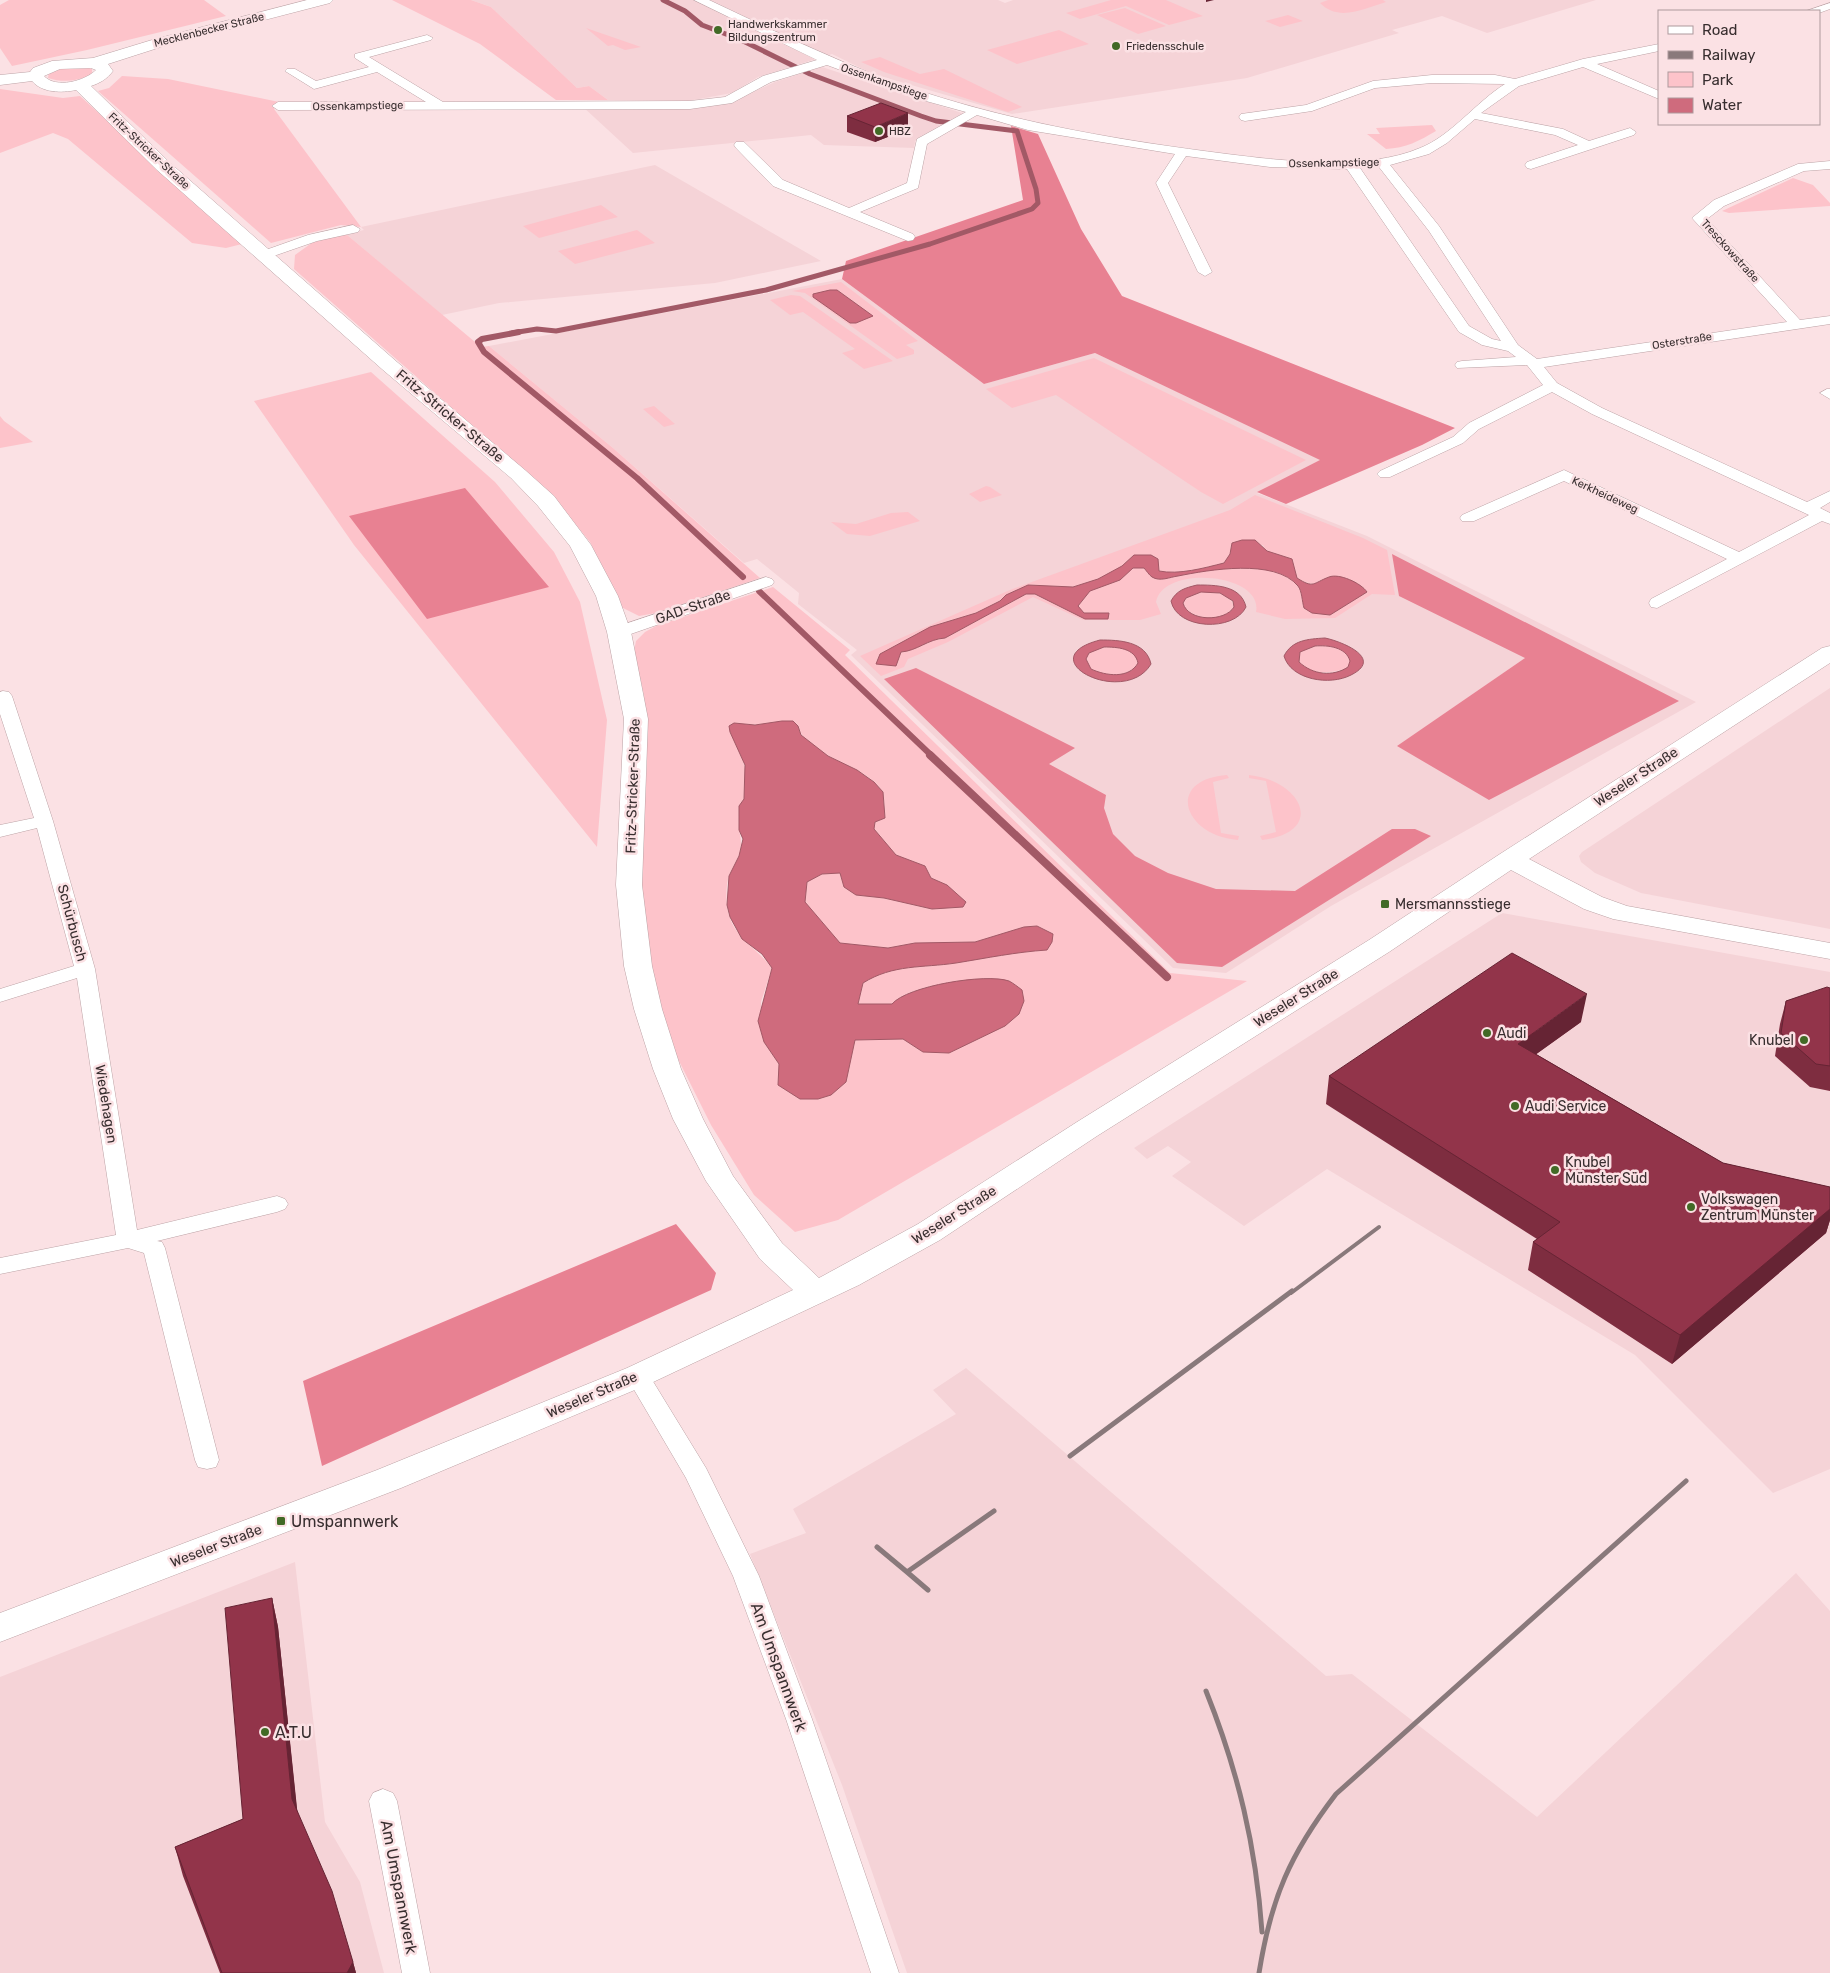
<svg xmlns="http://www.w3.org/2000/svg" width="1830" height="1973" font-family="Rubik,sans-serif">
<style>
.built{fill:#f5d3d7;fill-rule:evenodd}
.green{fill:#fdc3ca;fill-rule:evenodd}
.forest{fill:#e88192}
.water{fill:#cf6b7d;stroke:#a25966;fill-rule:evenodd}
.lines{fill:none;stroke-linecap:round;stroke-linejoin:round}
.stream-far2{stroke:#a25966;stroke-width:5}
.stream-far1{stroke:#a25966;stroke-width:6}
.stream{stroke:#a25966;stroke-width:8}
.street-casing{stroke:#bca3a6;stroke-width:1}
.secondary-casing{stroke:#bca3a6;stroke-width:1}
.street{fill:#fff;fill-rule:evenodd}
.secondary{fill:#fff;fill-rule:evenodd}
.rail-far1{stroke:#89797b;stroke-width:4}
.rail{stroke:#89797b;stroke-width:5}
.wall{fill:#7e2d40}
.shaded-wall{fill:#662434}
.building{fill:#92344a;stroke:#662434}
.poi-dot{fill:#426a26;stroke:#fbe1e4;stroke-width:2}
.labels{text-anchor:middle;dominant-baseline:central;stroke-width:5;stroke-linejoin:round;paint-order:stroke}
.far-poi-label{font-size:11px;fill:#382e2f;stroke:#fbe1e4;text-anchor:start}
.far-street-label{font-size:11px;fill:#382e2f;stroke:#fbe1e4}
.street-label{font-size:14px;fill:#382e2f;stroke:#fbe1e4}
.poi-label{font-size:14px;fill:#382e2f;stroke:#fbe1e4;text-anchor:start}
.near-poi-label{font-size:16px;fill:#382e2f;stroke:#fbe1e4;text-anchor:start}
.near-street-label{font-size:16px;fill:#382e2f;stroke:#fbe1e4}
</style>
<rect width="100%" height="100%" fill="#fbe1e4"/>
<path class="built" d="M 471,0 L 998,0 L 1005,3 L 1013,0 L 1596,0 L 1487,33 L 1442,16 L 1392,30 L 1399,33 L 1247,78 L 1012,114 L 873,74 L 832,54 L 758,77 L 732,93 L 688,101 L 608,100 L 589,86 L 577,88 L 491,7 Z
M 822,67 L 965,114 L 915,141 L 914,148 L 824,145 L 811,135 L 633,153 L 582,106 L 732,102 L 775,82 Z
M 655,165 L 821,261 L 715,283 L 499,303 L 442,315 L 346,234 L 364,230 L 361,227 Z
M 842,279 L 984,384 L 1095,353 L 1321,460 L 1257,493 L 1367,536 L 1696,702 L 1331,906 L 1226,973 L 1173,968 L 851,655 L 857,650 L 798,604 L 799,593 L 757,559 L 744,563 L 613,448 L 489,346 ZM 1525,658 L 1490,800 L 1398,746 Z
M 1830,688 L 1830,929 L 1641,893 L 1595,873 L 1581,862 L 1579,856 L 1582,852 Z
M 1502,913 L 1830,972 L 1830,1469 L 1773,1493 L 1635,1355 L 1327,1169 L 1244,1226 L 1172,1176 L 1191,1162 L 1168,1146 L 1147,1159 L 1134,1148 Z
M 966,1368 L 1326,1676 L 1352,1674 L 1537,1817 L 1796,1573 L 1830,1611 L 1830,1973 L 907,1973 L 842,1785 L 750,1554 L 806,1533 L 793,1509 L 956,1414 L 933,1390 Z
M 295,1562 L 325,1822 L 360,1882 L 384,1973 L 0,1973 L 0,1677 Z"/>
<path class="green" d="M 9,0 L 204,0 L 226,16 L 87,50 L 12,66 L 0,48 L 0,5 Z
M 392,0 L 471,0 L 491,7 L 577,88 L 589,86 L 608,100 L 556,100 L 480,44 Z
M 1111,0 L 1166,0 L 1203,16 L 1169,25 L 1126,6 L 1080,19 L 1066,13 Z
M 1328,0 L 1383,0 L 1386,2 C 1363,9 1339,22 1320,3 Z
M 1125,8 L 1166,26 L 1138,34 L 1097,15 Z
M 1288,15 L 1303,21 L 1280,27 L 1265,21 Z
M 586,28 L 641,47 L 625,50 L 613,45 L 608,46 Z
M 1059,30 L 1089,44 L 1017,64 L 987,50 Z
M 880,57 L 920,74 L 944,69 L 1022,107 L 1008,112 L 884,72 L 861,62 Z
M 80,65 L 92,69 L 92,75 C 76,81 64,83 48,78 L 49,72 L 63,67 Z
M 122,76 L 168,79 L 279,102 L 274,109 L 361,227 L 341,225 L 271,243 L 98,91 L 109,88 Z
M 0,89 L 63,98 L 80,96 L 242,244 L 226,248 L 192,243 L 68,139 L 53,133 L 0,153 Z
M 1432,125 L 1436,131 C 1419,141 1406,148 1386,149 L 1367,134 L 1380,134 L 1376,128 Z
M 1793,178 L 1813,185 L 1830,203 L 1830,206 L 1729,213 L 1722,211 Z
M 601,205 L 618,217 L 539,238 L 523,226 Z
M 637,230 L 655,243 L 575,264 L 558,251 Z
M 346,234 L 481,347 L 489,346 L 613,448 L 760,578 L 656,613 L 639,616 L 621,607 L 590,542 L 554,498 L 294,269 L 295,255 L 313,242 Z
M 841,282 L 918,341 L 906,345 L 914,350 L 914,354 L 897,359 L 805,293 L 792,291 Z
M 791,295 L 800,296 L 893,361 L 864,369 L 842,353 L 855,349 L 803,312 L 790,315 L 770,300 Z
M 1094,358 L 1306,460 L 1223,504 L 1201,492 L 1056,395 L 1012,408 L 986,389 Z
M 371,372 L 495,482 L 554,552 L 580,602 L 607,720 L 597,847 L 354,545 L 254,401 Z
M 654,406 L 675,424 L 664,427 L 643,409 Z
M 0,416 L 4,421 L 33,442 L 0,448 Z
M 986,486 L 990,487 L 1002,495 L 980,502 L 969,494 Z
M 1255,495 L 1363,538 L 1387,550 L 1395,595 L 1372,594 L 1335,618 L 1285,619 L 1256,612 C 1264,573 1163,564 1156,602 L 1161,614 L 1140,620 L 1083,620 L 1033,597 L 948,642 L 908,659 L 904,667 L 881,676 L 860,656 L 1010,590 L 1230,510 ZM 1232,543 L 1263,545 L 1266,551 L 1292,559 L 1297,578 C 1310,586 1318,585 1330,577 L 1304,608 C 1302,601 1302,591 1298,586 C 1276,558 1208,570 1178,576 C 1170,577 1160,582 1152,577 C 1149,575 1146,570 1144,568 L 1133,568 L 1120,580 L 1090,591 L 1078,606 L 1084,613 L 1109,613 L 1108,619 L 1085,618 L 1035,594 L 1026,594 L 945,638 C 928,639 917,651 901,652 L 930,627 L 976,613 L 1000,601 L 1006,595 L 1028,585 L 1073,587 L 1099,579 L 1122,566 L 1134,555 C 1142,560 1149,566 1158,570 C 1172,577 1208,566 1224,563 L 1230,554 Z
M 908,512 L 920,521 L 870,536 L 847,534 L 831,522 L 856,524 L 891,513 Z
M 773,587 L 850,650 L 845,655 L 1170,973 L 1247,981 L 838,1220 L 795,1232 L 754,1195 L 711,1125 L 675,1053 L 658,1001 L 648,949 L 640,885 L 647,764 L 644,695 L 634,651 L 636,641 L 645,632 L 656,626 ZM 743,724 L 798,726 C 807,758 866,764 882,791 C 885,797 884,810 885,818 L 875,822 L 874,829 L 896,855 L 925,866 L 931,878 L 947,885 L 932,909 L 884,898 L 856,895 L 844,887 L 840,873 L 822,874 L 807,882 L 805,902 L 840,943 L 888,948 L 915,943 L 975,942 L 1024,927 L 1037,926 L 1053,934 L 1047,950 C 1016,952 987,958 956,963 C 923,968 893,964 863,983 L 858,1004 L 892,1004 C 909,984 966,981 991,978 L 923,1052 L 903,1039 L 854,1040 C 847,1069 852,1089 818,1099 L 779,1064 L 764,1042 L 761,1002 L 772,968 C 759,950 735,938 729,915 C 726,905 725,884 730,874 C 733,868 737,863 739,857 C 744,842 738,833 739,820 C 739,806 741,808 744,798 C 751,776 741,751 730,732 Z
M 1201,592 C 1213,592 1230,592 1234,607 C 1225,622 1188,622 1183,602 L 1186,598 Z
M 1315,646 C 1328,645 1346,647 1350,661 L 1348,667 C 1335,675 1290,676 1300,652 Z
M 1104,647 C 1117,647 1135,648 1138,663 C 1128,679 1106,676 1091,669 L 1086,659 L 1089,653 Z
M 1227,775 L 1229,778 L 1213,782 L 1221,833 L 1239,836 L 1238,840 C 1184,836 1164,780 1227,775 Z
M 1249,775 C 1303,781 1326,832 1262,840 L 1260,836 L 1276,832 L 1266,781 L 1249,778 Z"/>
<path class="forest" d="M 1011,126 L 1038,134 L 1081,229 L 1122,296 L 1455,428 L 1422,445 L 1286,504 L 1257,492 L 1320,460 L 1095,353 L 984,384 L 842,279 L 846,261 L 1023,200 Z
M 465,488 L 549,587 L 427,619 L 349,516 Z
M 1392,554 L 1679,701 L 1489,800 L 1397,746 L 1525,658 L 1399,596 Z
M 916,668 L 1075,748 L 1049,764 L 1106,795 L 1104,808 L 1113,834 L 1135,856 L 1168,873 L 1216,889 L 1295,891 L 1392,829 L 1415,829 L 1431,836 L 1222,967 L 1177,963 L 884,679 Z
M 676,1224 L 716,1273 L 711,1290 L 322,1466 L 303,1381 Z"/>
<path class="water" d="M 830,290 L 837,290 L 873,316 L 856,323 L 850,323 L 813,297 L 813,294 Z
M 1242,540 L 1255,540 L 1267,551 L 1292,559 L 1297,578 C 1314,589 1313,583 1329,577 C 1339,573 1361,583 1367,592 L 1330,615 L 1312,613 L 1304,608 C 1302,601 1302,591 1298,586 C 1275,558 1208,570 1178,576 C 1170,577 1160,582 1152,577 C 1149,575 1146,570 1144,568 L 1133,568 L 1120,580 L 1090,591 L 1078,606 L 1084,613 L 1109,613 L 1108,619 L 1085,619 L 1035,594 L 1026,594 L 945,638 C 928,639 917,651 901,652 L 896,666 L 876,664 L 880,654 L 930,627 L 976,613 L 1000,601 L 1006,595 L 1028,585 L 1073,587 L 1098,579 L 1122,566 L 1134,555 L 1151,555 L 1158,559 L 1159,571 C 1179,575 1204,568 1224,563 L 1230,554 L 1232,543 Z
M 1197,585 C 1215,585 1241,585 1246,607 C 1234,632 1177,630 1171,601 C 1177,590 1185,588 1197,585 ZM 1201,592 L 1220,593 L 1233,601 L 1234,607 C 1225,622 1188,622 1183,603 L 1186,598 Z
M 1325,638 C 1340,641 1385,658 1351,675 C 1330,686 1291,680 1284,656 C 1292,640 1308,639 1325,638 ZM 1315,646 C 1328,645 1346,647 1350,661 L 1348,667 C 1333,677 1313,675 1299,662 L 1300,652 Z
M 1100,640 C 1119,640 1146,641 1151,664 C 1125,708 1027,659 1100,640 ZM 1104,647 C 1117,647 1135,648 1138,663 C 1129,679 1106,676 1091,669 L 1086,659 L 1089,653 Z
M 782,721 L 793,721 L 798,726 L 801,735 L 828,756 L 857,770 L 874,782 L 883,792 L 885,818 L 875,822 L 874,829 L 896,855 L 925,866 L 931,878 L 947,885 L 966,902 L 963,907 L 932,909 L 884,898 L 856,895 L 844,887 L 840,873 L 822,874 L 807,882 L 805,902 L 840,943 L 888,948 L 915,943 L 975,942 L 1024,927 L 1037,926 L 1053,934 L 1052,942 L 1047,950 C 1016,952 987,958 956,963 C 923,968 893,964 863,983 L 858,1004 L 892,1004 C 907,986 986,973 1009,981 C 1013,983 1018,987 1022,990 L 1024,1001 L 1019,1014 L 1005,1026 L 949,1053 L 923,1052 L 903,1039 L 855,1040 L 846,1082 L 831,1095 L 818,1099 L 800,1099 L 778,1085 L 779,1064 L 764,1042 L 758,1021 L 772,968 L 762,954 L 742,939 L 730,917 L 727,905 L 729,876 L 739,856 L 743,839 L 739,830 L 739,806 L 744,799 L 745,765 L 730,732 L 729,726 L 734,723 L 755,725 Z"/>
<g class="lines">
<path class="stream-far2" d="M 512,333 L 537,329 L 556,331 L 766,290 L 930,244 L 1032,209 L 1038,203 L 1036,189 L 1017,131 L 936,121 L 921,116 L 810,74 L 739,39 L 702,25 L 685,11 L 663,0"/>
<path class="stream-far1" d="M 519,332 L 482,339 L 478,342 L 484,352 L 637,478 L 743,577
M 759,591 L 932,756"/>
<path class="stream" d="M 930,755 L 1167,977"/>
<g class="street-casing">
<path id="street" d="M 694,0 L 709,0 C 779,33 849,68 923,92 C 1022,124 1124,141 1227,154 C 1283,161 1367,171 1420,148 C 1451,136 1476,102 1505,84 L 1432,83 L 1375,88 L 1312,111 L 1245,121 L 1241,120 L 1239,117 L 1241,114 L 1306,105 L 1373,81 L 1432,75 L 1495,75 L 1515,79 L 1583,59 L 1659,44 L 1659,51 L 1597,64 L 1659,91 L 1659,99 L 1583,67 L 1519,86 L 1481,113 L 1563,129 L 1589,141 L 1630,128 L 1636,132 L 1634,135 L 1531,169 L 1527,168 L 1525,165 L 1527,162 L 1578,145 L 1555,135 L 1475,119 L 1447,143 L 1429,154 L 1390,165 L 1439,226 L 1518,345 L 1537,359 L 1787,322 L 1692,218 L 1714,200 L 1798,164 L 1830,161 L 1830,169 L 1804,171 L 1724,206 L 1707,219 L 1800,320 L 1830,316 L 1830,324 L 1544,367 L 1557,383 L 1602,408 L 1807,502 L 1830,491 L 1830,502 L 1820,508 L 1830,513 L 1830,524 L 1822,521 L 1657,608 L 1651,607 L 1649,603 L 1651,599 L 1727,559 L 1564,481 L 1474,521 L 1462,521 L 1460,518 L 1462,515 L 1564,470 L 1739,552 L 1809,515 L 1592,414 L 1552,392 L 1479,429 L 1463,443 L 1390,477 L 1380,477 L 1377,474 L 1380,471 L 1453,437 L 1469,423 L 1543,385 L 1527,365 L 1457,368 L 1455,365 L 1457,362 L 1462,361 L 1516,357 L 1508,351 L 1482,345 L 1459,332 L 1347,169 L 1270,167 L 1186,156 L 1168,183 L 1212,272 L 1205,276 L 1198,272 L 1156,183 L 1175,154 L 1028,130 L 977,115 L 927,144 L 918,188 L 860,212 L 913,234 L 915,237 L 913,240 L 908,241 L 773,186 L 736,148 L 734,145 L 736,142 L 744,142 L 783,180 L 849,208 L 907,183 L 917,139 L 966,112 L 915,98 L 827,65 L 771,82 L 732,103 L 690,109 L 278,110 L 272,106 L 278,102 L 426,102 L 377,72 L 314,89 L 285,71 L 287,69 L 295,69 L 316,81 L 369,67 L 355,58 L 355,54 L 427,35 L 433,38 L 431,40 L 369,57 L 443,102 L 690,101 L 725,97 L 763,76 L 817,60 ZM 1379,167 L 1429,231 L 1501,341 L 1492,339 L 1469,326 L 1360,168 Z
M 1830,3 L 1830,9 L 1819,13 L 1806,11 Z
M 353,225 L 360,229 L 358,232 L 317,241 L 265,259 L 258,255 L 260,252 L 308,235 Z
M 1827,389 L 1830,389 L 1830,399 L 1820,393 Z
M 766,577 L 772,579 L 774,582 L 772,585 L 625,636 L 613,636 L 611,632 L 613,628 Z
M 3,691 L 9,692 L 12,696 L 53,821 L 95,969 L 137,1230 L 277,1196 L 285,1199 L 288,1204 L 285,1209 L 277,1212 L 157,1241 L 162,1242 L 165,1248 L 219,1460 L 216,1467 L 207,1469 L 198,1467 L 195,1460 L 144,1253 L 128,1248 L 0,1274 L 0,1258 L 116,1235 L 77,978 L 0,1002 L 0,989 L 74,966 L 37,828 L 0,837 L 0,825 L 34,818 L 0,714 L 0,692 Z
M 638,1367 L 646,1370 L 706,1468 L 759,1576 L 812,1719 L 899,1973 L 871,1973 L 786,1719 L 733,1576 L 686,1478 L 626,1376 L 630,1370 Z
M 383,1789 L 393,1793 L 397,1801 L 430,1973 L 402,1973 L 369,1801 L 373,1793 Z"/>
</g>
<g class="secondary-casing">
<path id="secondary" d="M 307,0 L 333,0 L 330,3 L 164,46 L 108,64 L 113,71 C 107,79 100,83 91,86 L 169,162 L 397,362 L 525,470 L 554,496 L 591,545 L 618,596 L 631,632 L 648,719 L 642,885 L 652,966 L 662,1009 L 681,1069 L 703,1119 L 733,1176 L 782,1243 L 819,1278 L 918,1224 L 1077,1122 L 1369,940 L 1500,854 L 1822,648 L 1830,646 L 1830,663 L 1529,859 L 1602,897 L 1627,906 L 1830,943 L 1830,959 L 1613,919 L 1584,909 L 1511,870 L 1389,952 L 1097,1136 L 940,1240 L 859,1285 L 649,1384 L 401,1488 L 0,1642 L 0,1613 L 377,1470 L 627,1368 L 793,1290 L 760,1259 L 706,1181 L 673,1119 L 653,1069 L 634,1009 L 624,966 L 616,885 L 624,719 L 607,632 L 596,596 L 570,546 L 538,506 L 511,478 L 383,370 L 157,170 L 76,90 C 62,93 42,93 32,81 L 0,85 L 0,75 L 30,72 L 33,68 L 52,61 L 93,58 L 152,40 ZM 91,68 L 96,70 C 85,81 56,89 44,76 L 60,69 Z"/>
</g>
<use href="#street" class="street"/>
<use href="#secondary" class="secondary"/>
<path class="rail-far1" d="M 1291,1293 L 1379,1227"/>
<path class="rail" d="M 1070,1456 L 1292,1291
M 877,1547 L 907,1572
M 928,1590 L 907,1572 L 994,1511
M 1206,1691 C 1238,1771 1256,1846 1262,1932
M 1259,1973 C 1271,1898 1290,1854 1336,1794 L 1686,1481"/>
</g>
<path class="wall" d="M 847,116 L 908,129 L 875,142 L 847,132 Z
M 1830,988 L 1830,1091 L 1810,1087 L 1775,1056 L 1780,1024 L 1786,1001 Z
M 1581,1022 L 1536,1054 L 1723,1163 L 1830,1187 L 1830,1220 L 1826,1233 L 1672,1364 L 1528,1270 L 1533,1242 L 1537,1239 L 1326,1104 L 1329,1076 Z
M 272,1598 L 278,1627 L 297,1811 L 353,1962 L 356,1973 L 220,1973 L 183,1876 L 175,1847 L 243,1819 Z"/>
<path class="shaded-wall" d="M 1206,0 L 1214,0 L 1206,2 Z
M 908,113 L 908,129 L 875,142 L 875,127 Z
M 1587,994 L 1581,1022 L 1513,1071 L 1518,1044 Z
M 1830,1209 L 1830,1220 L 1826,1233 L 1672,1364 L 1680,1335 Z
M 272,1598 L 278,1627 L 299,1827 L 292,1799 Z
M 353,1962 L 356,1973 L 347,1973 Z"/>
<path class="building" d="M 881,103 L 908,113 L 875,127 L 847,116 Z
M 1512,953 L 1587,994 L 1518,1044 L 1723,1163 L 1830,1187 L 1830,1209 L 1680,1335 L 1533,1242 L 1560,1222 L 1329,1076 Z
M 1827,987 L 1830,988 L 1830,1066 L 1816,1064 L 1781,1033 L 1786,1001 Z
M 272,1598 L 292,1799 L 332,1891 L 353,1962 L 347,1973 L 222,1973 L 175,1847 L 243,1819 L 225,1608 Z"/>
<g class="poi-dot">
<circle cx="718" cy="30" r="5"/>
<circle cx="1116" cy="46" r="5"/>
<circle cx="879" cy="131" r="5"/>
<rect x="1380" y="899" width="10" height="10" rx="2.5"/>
<circle cx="1487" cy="1033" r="5"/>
<circle cx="1804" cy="1040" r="5"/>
<circle cx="1515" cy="1106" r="5"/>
<circle cx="1555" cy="1170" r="5"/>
<circle cx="1691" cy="1207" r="5"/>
<rect x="276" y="1516" width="10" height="10" rx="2.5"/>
<circle cx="265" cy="1732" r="5"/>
</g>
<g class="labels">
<g class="far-poi-label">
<text x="728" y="24">Handwerkskammer<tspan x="728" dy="13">Bildungszentrum</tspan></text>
<text x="1126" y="46">Friedensschule</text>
<text x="889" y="131">HBZ</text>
</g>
<g class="far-street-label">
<text transform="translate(209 30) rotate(-14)">Mecklenbecker Straße</text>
<text transform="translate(884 82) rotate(19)">Ossenkampstiege</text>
<text transform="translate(358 106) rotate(-1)">Ossenkampstiege</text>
<text transform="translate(149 151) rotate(43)">Fritz-Stricker-Straße</text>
<text transform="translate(1334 163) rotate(-1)">Ossenkampstiege</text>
<text transform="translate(1730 251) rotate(48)">Tresckowstraße</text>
<text transform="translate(1682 341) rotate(-9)">Osterstraße</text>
<text transform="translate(1605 495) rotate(25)">Kerkheideweg</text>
</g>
<g class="street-label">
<text transform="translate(450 416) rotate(40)">Fritz-Stricker-Straße</text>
<text transform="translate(693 607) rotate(-19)">GAD-Straße</text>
<text transform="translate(1636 777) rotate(-33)">Weseler Straße</text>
<text transform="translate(633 786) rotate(-88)">Fritz-Stricker-Straße</text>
<text transform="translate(72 923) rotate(75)">Schürbusch</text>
<text transform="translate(1296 998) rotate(-32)">Weseler Straße</text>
<text transform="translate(106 1104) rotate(81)">Wiedehagen</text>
<text transform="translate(954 1215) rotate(-32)">Weseler Straße</text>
<text transform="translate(592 1395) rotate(-23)">Weseler Straße</text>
<text transform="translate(216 1546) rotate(-21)">Weseler Straße</text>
</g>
<g class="poi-label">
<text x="1395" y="904">Mersmannsstiege</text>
<text x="1497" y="1033">Audi</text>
<text x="1794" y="1040" text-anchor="end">Knubel</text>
<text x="1525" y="1106">Audi Service</text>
<text x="1565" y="1162">Knubel<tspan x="1565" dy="16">Münster Süd</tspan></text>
<text x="1701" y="1199">Volkswagen<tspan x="1701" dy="16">Zentrum Münster</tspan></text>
</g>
<g class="near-poi-label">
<text x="291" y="1521">Umspannwerk</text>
<text x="275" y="1732">A.T.U</text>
</g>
<g class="near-street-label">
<text transform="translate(779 1667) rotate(70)">Am Umspannwerk</text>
<text transform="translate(399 1887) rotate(79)">Am Umspannwerk</text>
</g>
</g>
<rect x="1658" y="10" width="162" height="115" fill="#fbe1e4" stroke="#ad999c"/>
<rect x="1668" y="26" width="25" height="8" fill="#ffffff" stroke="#ad999c"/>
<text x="1702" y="35" font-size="15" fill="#382e2f">Road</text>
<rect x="1668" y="51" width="25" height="8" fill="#89797b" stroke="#ad999c"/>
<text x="1702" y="60" font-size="15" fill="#382e2f">Railway</text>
<rect x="1668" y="72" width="25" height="15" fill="#fdc3ca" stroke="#ad999c"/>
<text x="1702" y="85" font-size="15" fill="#382e2f">Park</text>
<rect x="1668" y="98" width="25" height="15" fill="#cf6b7d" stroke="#ad999c"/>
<text x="1702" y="110" font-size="15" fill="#382e2f">Water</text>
</svg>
